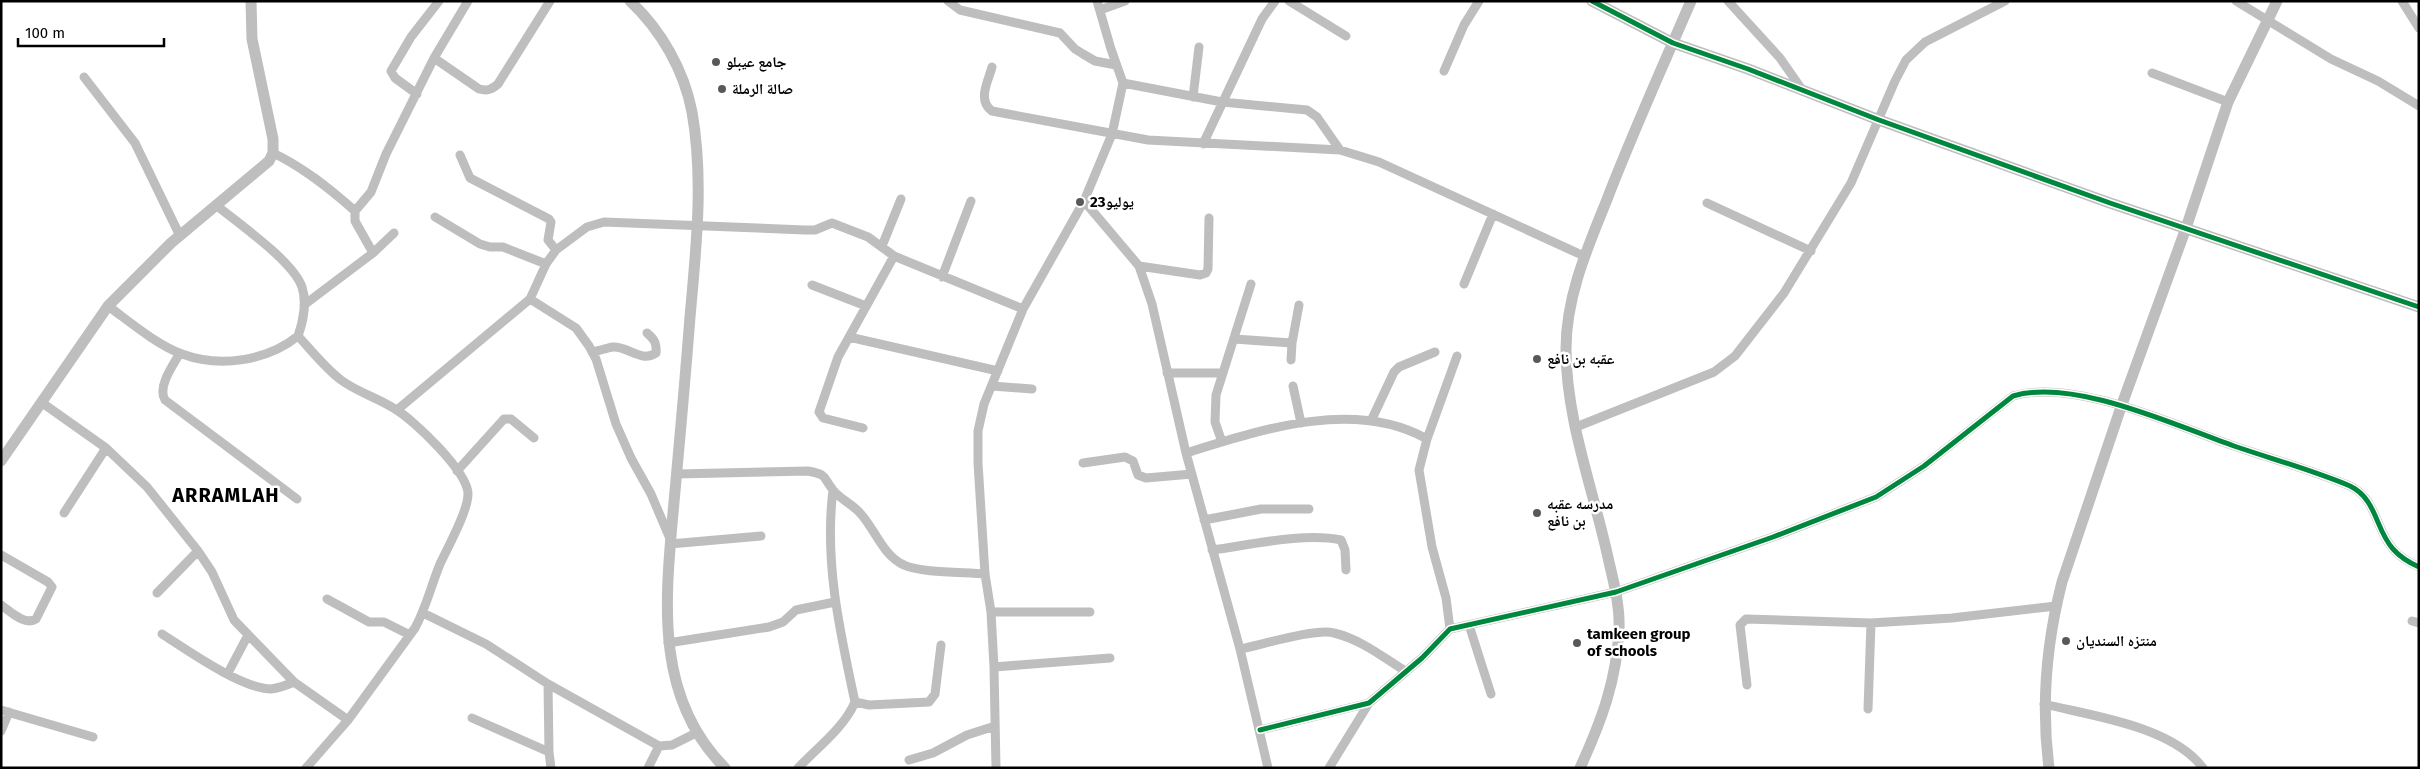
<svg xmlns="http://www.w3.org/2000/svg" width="2420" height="769" font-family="'Fira Sans','Noto Naskh Arabic',sans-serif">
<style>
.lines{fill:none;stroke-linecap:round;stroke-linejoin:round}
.minor{stroke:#bebebe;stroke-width:9}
.tertiary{stroke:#bebebe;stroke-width:11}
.cycleway-casing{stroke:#fff;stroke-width:8}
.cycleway{stroke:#00873e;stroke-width:5}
.poi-dot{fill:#595959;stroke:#fff;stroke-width:2}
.labels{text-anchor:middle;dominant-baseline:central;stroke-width:5;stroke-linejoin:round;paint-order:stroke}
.poi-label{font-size:15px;font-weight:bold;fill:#000;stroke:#fff;text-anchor:start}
.district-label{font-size:20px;font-weight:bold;letter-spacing:1px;fill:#000;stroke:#fff}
</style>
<rect width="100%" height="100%" fill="#fff"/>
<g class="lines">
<path class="minor" d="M 948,1 L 960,10 L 1060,33 L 1075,49 L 1083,54 L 1095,61 L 1116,65
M 1289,1 L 1346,36
M 1728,1 L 1780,58 L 1803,91
M 2236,1 L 2331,59 L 2378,81 L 2419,106
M 2402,1 L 2419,28
M 1100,10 L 1125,1
M 434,58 L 479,89 C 487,91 491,90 498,84 L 550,1
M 992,67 C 988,82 977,100 992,111 L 1148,140 L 1340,150 L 1379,162 L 1584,256
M 1444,71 L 1464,25 L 1479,1
M 2152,73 L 2228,102
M 84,77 L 135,143 L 180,236
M 1123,83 L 1222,102 L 1307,110 L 1317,117 L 1340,150
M 417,94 L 395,78 L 391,71 L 411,37 L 439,1
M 1193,97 L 1199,47
M 1203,144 L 1262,19 L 1275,1
M 273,153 C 303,167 330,189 355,211
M 460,155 L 470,178 L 549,219 L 551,222 L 548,240 L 556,250
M 1084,201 L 1139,266 L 1152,304 L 1186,453 L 1240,649 L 1268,768
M 1707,203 L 1811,251
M 435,217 L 480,244 L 490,247 L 503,247 L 546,264
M 882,246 L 901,199
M 373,253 L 355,221 L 355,211 L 371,192 L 386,154 L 434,58 L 468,1
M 1139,266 L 1200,275 L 1206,273 L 1208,269 L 1209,218
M 942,277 L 971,201
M 1464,284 L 1493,214
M 812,285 L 866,306
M 530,299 L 576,328 L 589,346 L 596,359 L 616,424 L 631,458 L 651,494 L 671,541
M 304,305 L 373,253 L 394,233
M 108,306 C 130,322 157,345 182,354 C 220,368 267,361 298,336 C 303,322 307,302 302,287 C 293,261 239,224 216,205
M 298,336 C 312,351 325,368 341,380 C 357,392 378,398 395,409 C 414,420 468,472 468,494 C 468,511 448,547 440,564 C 431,586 426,608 415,628 L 348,720 L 306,768
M 849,337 L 998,371
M 1234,339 L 1292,343 L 1299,305
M 592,352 C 599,351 606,348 613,347 C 628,346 641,363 656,353 C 657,343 654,339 647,333
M 180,353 C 173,365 157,387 165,400 L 297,499
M 1291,360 L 1292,343
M 1167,373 L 1222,373
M 992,386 L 1032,389
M 1293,386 L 1301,423
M 41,402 L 106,448 L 147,487 L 198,551 L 212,572 L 234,620 L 294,682 L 348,720
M 397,410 L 530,299 L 546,264 L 556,250 L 587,227 L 604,222 L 805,230 L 815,230 L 832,223 L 868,237 L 894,256 L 1023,309
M 1371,421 L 1394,372 L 1399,367 L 1435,352
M 1576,427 L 1714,372 L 1735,356 L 1784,293 L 1851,183 L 1895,81 L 1906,60 L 1925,42 L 2005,1
M 863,428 L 823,418 L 819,412 L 838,357 L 894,256
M 1222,442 L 1215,422 L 1216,395 L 1251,284
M 1186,453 C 1260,430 1354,398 1427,439
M 1083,463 L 1125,457 L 1133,461 L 1138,475 L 1146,478 L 1192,474
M 457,471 L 504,419 L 511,419 L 534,438
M 677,474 L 808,471 C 828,475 822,476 833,490 C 840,499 852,504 860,513 C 875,529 883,556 904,565 C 921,573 964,572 985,574
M 64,513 L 106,448
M 1204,520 L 1261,509 L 1309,509
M 670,544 L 761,536
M 1212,550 C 1250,545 1305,532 1341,540 L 1345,550 L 1346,570
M 1,555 L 48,582 L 52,587 L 36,619 C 25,626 11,612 1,605
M 157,593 L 198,551
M 327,599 L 369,622 L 384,622 L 410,635
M 991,612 L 1090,612
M 423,613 L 486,644 L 548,684 L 659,746 L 672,745 L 696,733
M 2412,621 L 2419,623
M 1469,625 L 1491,694
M 1450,629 L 1446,598 L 1432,547 L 1419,470 L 1427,439 L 1457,356
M 162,634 C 187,650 242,689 271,689 C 279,688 287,685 294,682
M 668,643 L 769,627 L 783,622 L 796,610 L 835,602
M 1240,649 C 1261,645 1316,628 1334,633 C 1360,639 1383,657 1405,671
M 994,667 L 1110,658
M 228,673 L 248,635
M 548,684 L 549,752 L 551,768
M 1747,685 L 1740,625 L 1746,619 L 1871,623 L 1952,618 L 2056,606
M 855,702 L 869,705 L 929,702 L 935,694 L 941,645
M 2044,704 C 2092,716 2172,726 2203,768
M 1868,709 L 1871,623
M 1,710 L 93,737
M 472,718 L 549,752
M 1260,730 L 1369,703 L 1422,658 L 1450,629 L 1616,592 L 1773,537 L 1876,497 L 1924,466 L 2013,396 C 2074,378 2174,425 2234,446 C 2272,459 2312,470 2350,486 C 2377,499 2375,529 2393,549 C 2400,557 2410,563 2419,567
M 1,731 L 9,712
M 909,760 L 933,753 L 967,735 L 995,726
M 648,768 L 659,746
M 798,768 C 817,748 844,728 855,702 C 840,632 824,562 833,490
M 996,768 L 994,667 L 991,612 L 985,574 L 978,463 L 978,431 L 984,404 L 1023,309 L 1084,201 L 1112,134 L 1123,83 L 1111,49 L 1097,1
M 1329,768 L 1369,703"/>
<path class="tertiary" d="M 630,1 C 661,30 684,70 692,112 C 704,180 696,249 690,317 C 685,382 679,448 673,513 C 665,603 655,698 725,768
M 1592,1 L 1673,43 L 1748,69 L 1879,120 L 2110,203 L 2419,307
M 1,461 L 108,306 L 171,243 L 269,161 L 273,153 L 273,139 L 252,39 L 251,1
M 1580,768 C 1601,722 1617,680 1619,629 C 1620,607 1614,583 1609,562 C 1594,491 1566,421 1566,349 C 1566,297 1587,249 1606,202 C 1632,134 1662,68 1691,1
M 2049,768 C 2041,705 2046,644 2062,582 L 2121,407 L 2186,228 L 2228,102 L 2277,1"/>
<g class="cycleway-casing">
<path id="cycleway" d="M 1592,1 L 1673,43 L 1748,69 L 1879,120 L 2110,203 L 2419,307
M 1260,730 L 1369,703 L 1422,658 L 1450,629 L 1616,592 L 1773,537 L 1876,497 L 1924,466 L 2013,396 C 2074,378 2174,425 2234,446 C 2272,459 2312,470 2350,486 C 2377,499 2375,529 2393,549 C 2400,557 2410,563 2419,567"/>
</g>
<use href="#cycleway" class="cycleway"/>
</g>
<g class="poi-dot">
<circle cx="716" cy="62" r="5"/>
<circle cx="722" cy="89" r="5"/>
<circle cx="1080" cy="202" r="5"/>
<circle cx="1537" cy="359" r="5"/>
<circle cx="1537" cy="513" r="5"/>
<circle cx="2066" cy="641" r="5"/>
<circle cx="1577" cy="643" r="5"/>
</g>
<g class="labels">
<g class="poi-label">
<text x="726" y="62">جامع عيبلو</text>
<text x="732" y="89">صالة الرملة</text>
<text x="1090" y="202">23يوليو</text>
<text x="1547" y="359">عقبه بن نافع</text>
<text x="1547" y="504">مدرسه عقبه<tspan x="1547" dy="17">بن نافع</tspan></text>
<text x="1587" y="634">tamkeen group<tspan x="1587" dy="17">of schools</tspan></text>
<text x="2076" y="641">منتزه السنديان</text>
</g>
<g class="district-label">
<text x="226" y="495">ARRAMLAH</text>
</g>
</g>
<rect width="2420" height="769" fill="none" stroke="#000000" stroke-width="5"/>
<path d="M18 38v8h146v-8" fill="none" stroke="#000000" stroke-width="2.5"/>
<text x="25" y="38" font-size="15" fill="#000000" stroke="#ffffff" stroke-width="4" paint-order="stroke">100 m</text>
</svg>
